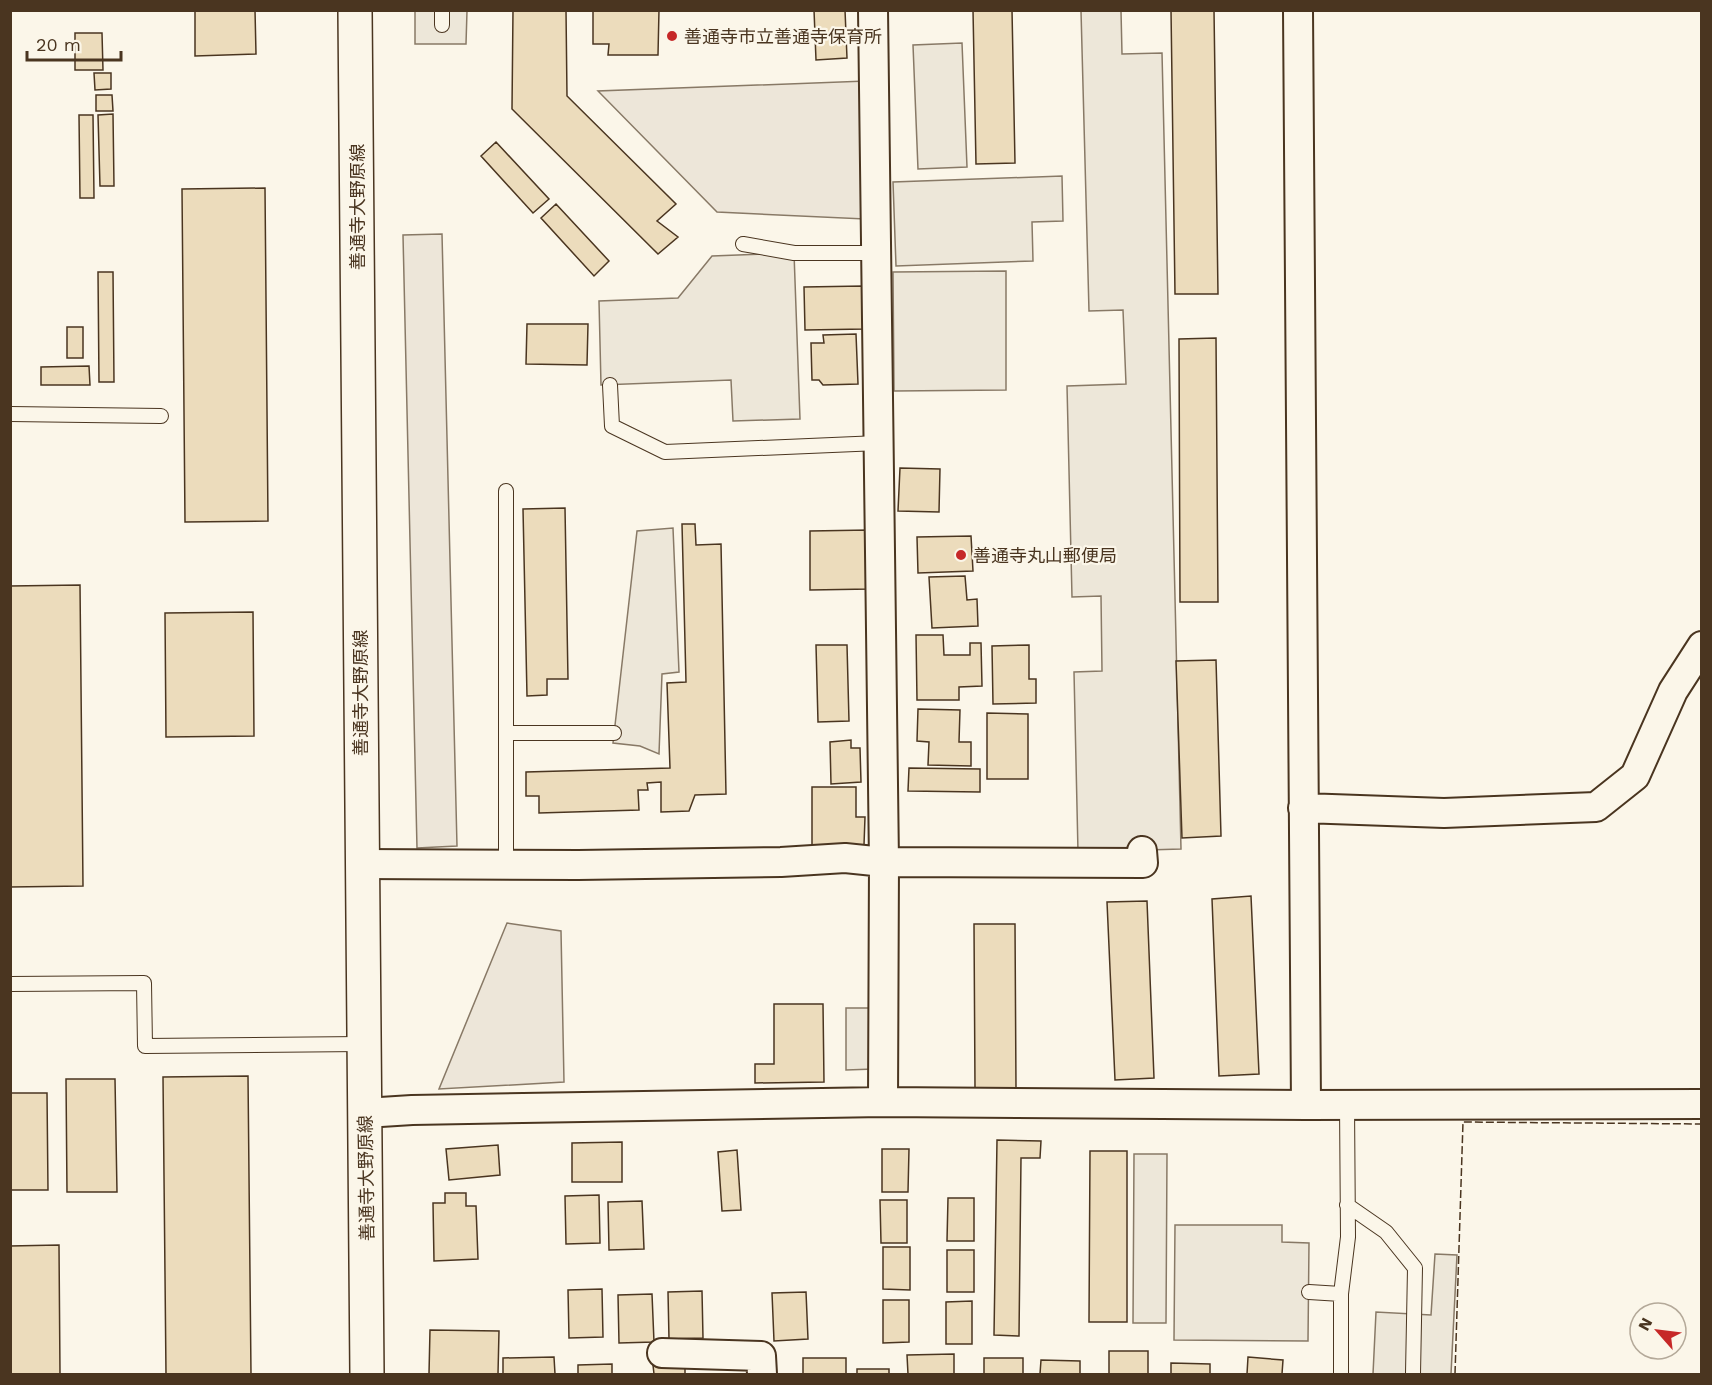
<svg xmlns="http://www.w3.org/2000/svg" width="1712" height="1385" font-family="'Work Sans','Noto Sans JP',sans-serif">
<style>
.green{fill:#ede6d9;stroke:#887966;stroke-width:1.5}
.parking{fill:#ede7d9;stroke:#887966;stroke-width:1.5}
.building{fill:#ecdcbc;stroke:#4a3520;stroke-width:1.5}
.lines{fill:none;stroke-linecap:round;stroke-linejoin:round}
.lane-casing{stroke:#4a3520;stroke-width:16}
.street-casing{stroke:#4a3520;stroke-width:32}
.primary-casing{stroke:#4a3520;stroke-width:36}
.lane{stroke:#fbf6e9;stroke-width:14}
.street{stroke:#fbf6e9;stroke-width:28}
.primary{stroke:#fbf6e9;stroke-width:33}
.fence{stroke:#4a3520;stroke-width:1.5;stroke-dasharray:8 3;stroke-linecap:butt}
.poi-dot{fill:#c62828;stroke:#fbf6e9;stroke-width:2}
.labels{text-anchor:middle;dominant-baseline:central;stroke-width:4.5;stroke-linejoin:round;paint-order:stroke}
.poi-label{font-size:18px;fill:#4a3520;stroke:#fbf6e9;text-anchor:start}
.street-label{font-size:18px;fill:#4a3520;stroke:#fbf6e9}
</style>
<rect width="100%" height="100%" fill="#fbf6e9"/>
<path class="green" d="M 866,81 L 865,219 L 717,212 L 598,91 Z
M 442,234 L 457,846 L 417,848 L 403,235 Z
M 507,923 L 561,931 L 564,1082 L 439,1089 Z"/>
<path class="parking" d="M 415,11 L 467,11 L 466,44 L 415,44 Z
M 1081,11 L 1121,11 L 1122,54 L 1162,53 L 1181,849 L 1078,852 L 1074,672 L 1102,671 L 1101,596 L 1072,597 L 1067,386 L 1126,384 L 1123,310 L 1089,311 Z
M 962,43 L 967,167 L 918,169 L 913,45 Z
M 1062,176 L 1063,221 L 1032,222 L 1033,261 L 896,266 L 893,182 Z
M 794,253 L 800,419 L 733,421 L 731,380 L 601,385 L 599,301 L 678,298 L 712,256 Z
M 1006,271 L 1006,390 L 894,391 L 893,272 Z
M 673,528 L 679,672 L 662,674 L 659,754 L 640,746 L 613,743 L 637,531 Z
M 846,1008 L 873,1008 L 874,1069 L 846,1070 Z
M 1134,1154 L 1167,1154 L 1166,1323 L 1133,1323 Z
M 1175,1225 L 1282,1225 L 1282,1242 L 1309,1243 L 1308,1341 L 1174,1340 Z
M 1435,1254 L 1457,1255 L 1451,1374 L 1373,1374 L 1376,1312 L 1431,1315 Z"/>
<path class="building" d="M 195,10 L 255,10 L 256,54 L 195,56 Z
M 513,10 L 566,10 L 567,96 L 676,204 L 657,221 L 678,237 L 658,254 L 512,109 Z
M 593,10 L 659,10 L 658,55 L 608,55 L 609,44 L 593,44 Z
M 814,10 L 845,10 L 847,58 L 816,60 Z
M 973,10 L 1012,10 L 1015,163 L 976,164 Z
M 1171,10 L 1214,10 L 1218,294 L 1175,294 Z
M 75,33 L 102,33 L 103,70 L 75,70 Z
M 94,73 L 111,73 L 111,89 L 95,90 Z
M 96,95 L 112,95 L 113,111 L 96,111 Z
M 113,114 L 114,186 L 100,186 L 98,115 Z
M 79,115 L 93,115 L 94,198 L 80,198 Z
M 496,142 L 549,199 L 533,213 L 481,156 Z
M 265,188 L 268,521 L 185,522 L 182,189 Z
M 556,204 L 609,261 L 594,276 L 541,218 Z
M 98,272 L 113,272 L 114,382 L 99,382 Z
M 863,286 L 865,329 L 805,330 L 804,287 Z
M 527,324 L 588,324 L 587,365 L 526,364 Z
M 67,327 L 83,327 L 83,358 L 67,358 Z
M 856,334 L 858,384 L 823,385 L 819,380 L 812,380 L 811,343 L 824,343 L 823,335 Z
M 1216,338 L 1218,602 L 1180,602 L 1179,339 Z
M 89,366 L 90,385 L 41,385 L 41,367 Z
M 900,468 L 940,469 L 939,512 L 898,511 Z
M 565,508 L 568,679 L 547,679 L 547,695 L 527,696 L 523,509 Z
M 682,524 L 695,524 L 696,545 L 721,544 L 726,794 L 695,795 L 689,811 L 661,812 L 661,782 L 647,783 L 648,790 L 638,790 L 639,810 L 539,813 L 539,796 L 526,796 L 526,772 L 670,768 L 667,683 L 686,682 Z
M 869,530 L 870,589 L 810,590 L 810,531 Z
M 971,536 L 973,571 L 918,573 L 917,537 Z
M 965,576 L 967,600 L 977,599 L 978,626 L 932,628 L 929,577 Z
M 80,585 L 83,886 L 10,887 L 10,586 Z
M 253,612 L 254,736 L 166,737 L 165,613 Z
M 916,635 L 943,635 L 944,655 L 970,655 L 970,643 L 981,643 L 982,686 L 959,687 L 959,700 L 917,700 Z
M 816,645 L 847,645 L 849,721 L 818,722 Z
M 1029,645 L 1029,679 L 1036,679 L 1036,703 L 993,704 L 992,646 Z
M 1216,660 L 1221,836 L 1182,838 L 1176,661 Z
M 918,709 L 960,710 L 959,742 L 971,742 L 971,766 L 928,765 L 929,742 L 917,741 Z
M 987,713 L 1028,714 L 1028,779 L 987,779 Z
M 851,740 L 851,748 L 860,748 L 861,782 L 831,784 L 830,742 Z
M 909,768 L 980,769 L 980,792 L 908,791 Z
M 812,787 L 856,787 L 856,817 L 865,817 L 864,845 L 812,846 Z
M 1251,896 L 1259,1074 L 1219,1076 L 1212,899 Z
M 1147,901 L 1154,1078 L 1115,1080 L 1107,902 Z
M 974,924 L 1015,924 L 1016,1088 L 975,1088 Z
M 774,1004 L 823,1004 L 824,1082 L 755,1083 L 755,1064 L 774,1064 Z
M 248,1076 L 251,1374 L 166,1374 L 163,1077 Z
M 66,1079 L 115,1079 L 117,1192 L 67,1192 Z
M 10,1093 L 47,1093 L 48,1190 L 10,1190 Z
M 997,1140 L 1041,1141 L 1040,1158 L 1021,1158 L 1019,1336 L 994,1335 Z
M 622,1142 L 622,1182 L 572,1182 L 572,1143 Z
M 498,1145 L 500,1175 L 449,1180 L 446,1149 Z
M 882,1149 L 909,1149 L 908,1192 L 882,1192 Z
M 737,1150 L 741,1210 L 722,1211 L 718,1152 Z
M 1090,1151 L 1127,1151 L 1127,1322 L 1089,1322 Z
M 445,1193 L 466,1193 L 466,1206 L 476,1206 L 478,1259 L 434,1261 L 433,1203 L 445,1203 Z
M 599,1195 L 600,1243 L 566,1244 L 565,1196 Z
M 948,1198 L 974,1198 L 974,1241 L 947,1241 Z
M 880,1200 L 907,1200 L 907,1243 L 881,1243 Z
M 642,1201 L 644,1249 L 609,1250 L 608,1202 Z
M 59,1245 L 60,1374 L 10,1374 L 10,1246 Z
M 883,1247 L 910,1247 L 910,1290 L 883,1289 Z
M 947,1250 L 974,1250 L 974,1292 L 947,1292 Z
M 602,1289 L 603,1337 L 569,1338 L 568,1290 Z
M 702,1291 L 703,1338 L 669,1339 L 668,1292 Z
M 806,1292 L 808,1339 L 774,1341 L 772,1293 Z
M 652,1294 L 654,1342 L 619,1343 L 618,1295 Z
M 883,1300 L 909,1300 L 909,1342 L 883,1343 Z
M 972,1301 L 972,1344 L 946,1344 L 946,1302 Z
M 430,1330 L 499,1331 L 498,1374 L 429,1374 Z
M 1109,1351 L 1148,1351 L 1148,1374 L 1109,1374 Z
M 954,1354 L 954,1374 L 908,1374 L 907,1355 Z
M 554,1357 L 555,1374 L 503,1374 L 503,1358 Z
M 1248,1357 L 1283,1360 L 1282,1374 L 1247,1374 Z
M 803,1358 L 846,1358 L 846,1374 L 803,1374 Z
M 984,1358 L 1023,1358 L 1023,1374 L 984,1374 Z
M 1041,1360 L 1080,1361 L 1080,1374 L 1040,1374 Z
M 1171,1363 L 1210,1364 L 1210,1374 L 1171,1374 Z
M 612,1364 L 612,1374 L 578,1374 L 578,1365 Z
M 685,1364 L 685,1374 L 654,1374 L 653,1365 Z
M 857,1369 L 889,1369 L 889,1374 L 857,1374 Z"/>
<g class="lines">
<g class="lane-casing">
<path id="lane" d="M 442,10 L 442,25
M 743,244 L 794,253 L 878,253
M 610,385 L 612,426 L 665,452 L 879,443
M 10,414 L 161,416
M 506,491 L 506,865
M 506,733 L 614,733
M 10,984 L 144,983 L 145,1046 L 362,1044
M 1347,1205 L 1386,1232 L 1415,1268 L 1413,1374
M 1309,1292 L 1341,1294 L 1348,1237 L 1347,1104
M 1341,1374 L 1341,1294"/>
</g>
<g class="street-casing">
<path id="street" d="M 873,10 L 884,862 L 883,1102
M 1298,10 L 1306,1105
M 1303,808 L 1444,813 L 1596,807 L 1635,776 L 1673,691 L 1702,646
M 361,864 L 578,865 L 781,862 L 845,858 L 884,862 L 1143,863 L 1142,851
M 365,1113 L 412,1110 L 883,1102 L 1306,1105 L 1702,1104
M 662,1353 L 761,1356 L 762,1374"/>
</g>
<g class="primary-casing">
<path id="primary" d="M 355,10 L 367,1374"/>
</g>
<use href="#lane" class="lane"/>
<use href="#street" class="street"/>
<use href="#primary" class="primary"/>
<path class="fence" d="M 1455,1374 L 1463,1122 L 1702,1124"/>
</g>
<g class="poi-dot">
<circle cx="672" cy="36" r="6"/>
<circle cx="961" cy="555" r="6"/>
</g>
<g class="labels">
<g class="poi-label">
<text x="684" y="36">善通寺市立善通寺保育所</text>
<text x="973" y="555">善通寺丸山郵便局</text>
</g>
<g class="street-label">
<text transform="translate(357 207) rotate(-90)">善通寺大野原線</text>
<text transform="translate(360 693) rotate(-90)">善通寺大野原線</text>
<text transform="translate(366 1178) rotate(-91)">善通寺大野原線</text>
</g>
</g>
<rect width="1712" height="1385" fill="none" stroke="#4a3520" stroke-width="24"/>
<g transform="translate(1658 1331) rotate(298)"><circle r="28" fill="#fbf6e9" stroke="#b4a999" stroke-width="1.5"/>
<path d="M0-4.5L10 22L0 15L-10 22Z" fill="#c62828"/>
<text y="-9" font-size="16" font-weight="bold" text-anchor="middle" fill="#4a3520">N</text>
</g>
<path d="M27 51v9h94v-9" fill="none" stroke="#4a3520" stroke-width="3"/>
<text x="36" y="51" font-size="18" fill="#4a3520" stroke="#fbf6e9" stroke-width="4.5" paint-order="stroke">20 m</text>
</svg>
